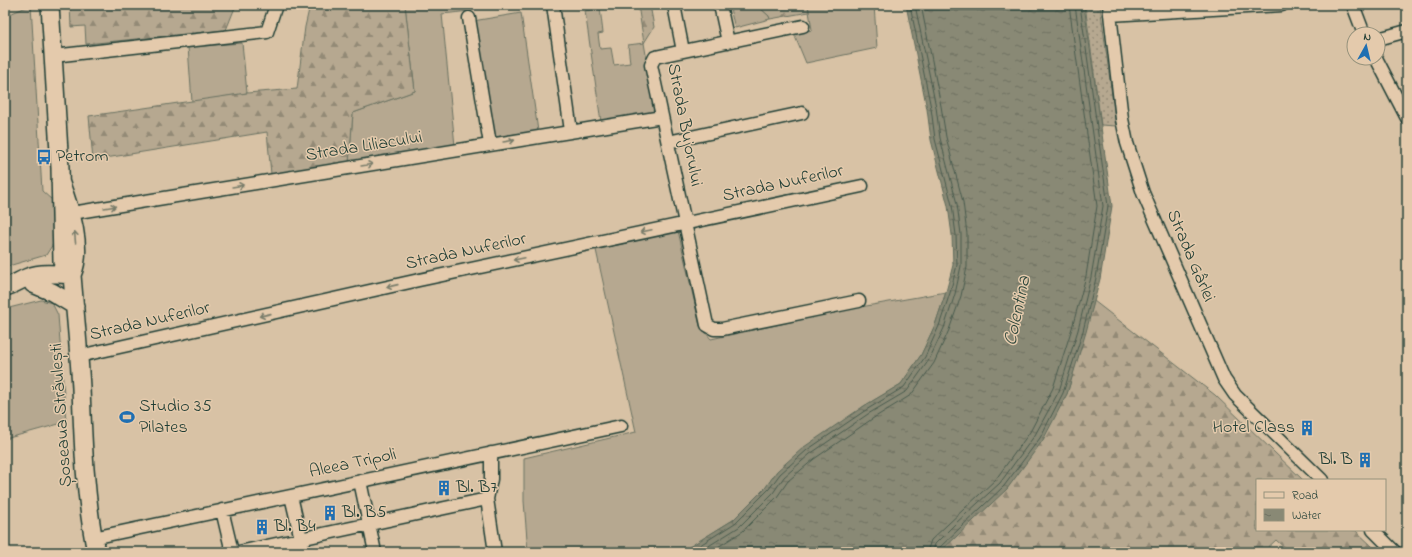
<svg xmlns="http://www.w3.org/2000/svg" width="1412" height="557" font-family="'Indie Flower',sans-serif">
<style>
.grass{fill:#b6a890;stroke:#6a7262}
.forest{fill:url(#forest-firs);stroke:#6a7262}
.park{fill:url(#park-dots);stroke:#6a7262}
.water{fill:url(#water-ripples);stroke:#5f6b5b}
.lines{fill:none;stroke-linecap:round;stroke-linejoin:round}
.shore{stroke:#495b4e;stroke-width:1}
.street-casing{stroke:#1f3d34;stroke-width:15}
.secondary-casing{stroke:#1f3d34;stroke-width:20}
.street{stroke:#e4caac;stroke-width:12}
.secondary{stroke:#e4caac;stroke-width:17}
.oneway{stroke:#787c6a}
.labels{text-anchor:middle;dominant-baseline:central;stroke-width:3;stroke-linejoin:round;paint-order:stroke}
.street-label{font-size:18px;fill:#1f3d34;stroke:#e4caac}
.poi-label{font-size:18px;fill:#1f3d34;stroke:#e4caac;text-anchor:start}
.water-label{font-size:19px;font-style:italic;fill:#2a453a;stroke:#e4caac}
</style>
<defs>
<pattern id="forest-firs" width="22" height="20" patternUnits="userSpaceOnUse"><rect width="22" height="20" fill="#b6a890"/><path d="M5 1l3.5 6h-7zM16 11l3.5 6h-7z" fill="#938a76"/></pattern>
<pattern id="park-dots" width="8" height="8" patternUnits="userSpaceOnUse"><rect width="8" height="8" fill="#b6a890"/><path d="M2 2h.1M6 6h.1" fill="none" stroke="#938a76" stroke-width="1.8" stroke-linecap="round"/></pattern>
<pattern id="water-ripples" width="26" height="14" patternUnits="userSpaceOnUse"><rect width="26" height="14" fill="#898975"/><path d="M2 4q2-2 4 0t4 0M15 11q2-2 4 0t4 0" fill="none" stroke="#6f7161"/></pattern>
</defs>
<rect width="100%" height="100%" fill="#d8c2a5"/>
<filter id="ink" filterUnits="userSpaceOnUse"><feTurbulence type="fractalNoise" baseFrequency=".025" numOctaves="2"/><feDisplacementMap in="SourceGraphic" scale="8" xChannelSelector="R" yChannelSelector="G"/><feConvolveMatrix kernelMatrix="1 2 1 2 8 2 1 2 1" color-interpolation-filters="sRGB"/></filter>
<g filter="url(#ink)">
<path class="grass" d="M 31,5 L 42,191 L 52,200 L 53,244 L 46,255 L 5,267 L 5,16 Z
M 405,5 L 470,5 L 470,11 L 442,14 L 455,146 L 349,163 L 353,113 L 415,91 Z
M 729,5 L 757,5 L 769,16 L 770,19 L 735,28 Z
M 808,5 L 874,5 L 877,48 L 806,63 L 794,34 L 812,30 Z
M 600,8 L 603,33 L 598,34 L 600,49 L 611,48 L 614,65 L 630,63 L 628,45 L 644,43 L 656,113 L 601,122 L 585,11 Z
M 521,13 L 538,131 L 494,137 L 473,21 Z
M 242,43 L 247,93 L 192,102 L 188,47 Z
M 678,231 L 700,326 L 711,339 L 855,308 L 946,292 L 935,325 L 921,355 L 901,384 L 864,406 L 777,471 L 766,487 L 733,520 L 688,548 L 681,552 L 528,552 L 524,501 L 524,458 L 636,432 L 596,250 Z
M 41,300 L 52,303 L 58,315 L 66,422 L 5,439 L 5,309 Z"/>
<path class="forest" d="M 70,5 L 236,5 L 226,30 L 86,44 L 85,26 L 71,27 Z
M 310,5 L 405,5 L 415,91 L 353,113 L 349,163 L 271,174 L 267,132 L 93,160 L 89,116 L 247,93 L 297,89 L 305,27 Z
M 638,5 L 650,5 L 654,27 L 644,43 Z
M 757,5 L 808,5 L 809,12 L 770,19 L 769,16 Z
M 1094,301 L 1215,395 L 1303,480 L 1257,480 L 1257,530 L 1355,530 L 1373,547 L 1368,552 L 1289,552 L 1276,540 L 1263,552 L 940,552 L 963,529 L 1067,394 Z"/>
<path class="park" d="M 1085,5 L 1100,5 L 1116,126 L 1101,125 Z"/>
<path class="water" d="M 906,5 L 1084,5 L 1112,206 L 1100,279 L 1086,332 L 1067,394 L 1043,440 L 1007,489 L 940,552 L 681,552 L 733,520 L 766,487 L 777,471 L 804,447 L 864,406 L 901,384 L 921,355 L 935,325 L 946,292 L 953,265 L 952,235 L 948,206 L 931,140 L 927,109 Z"/>
<g class="lines">
<path class="shore" d="M 689,552 L 735,523 L 769,489 L 780,474 L 807,450 L 866,410 L 904,387 L 925,357 L 939,326 L 950,293 L 957,265 L 956,235 L 952,205 L 935,139 L 931,108 L 910,5
M 699,552 L 739,527 L 773,493 L 784,477 L 810,454 L 868,414 L 907,391 L 929,360 L 944,328 L 955,294 L 961,266 L 961,234 L 957,204 L 940,138 L 936,107 L 915,5
M 710,552 L 743,531 L 777,497 L 788,481 L 814,459 L 872,419 L 911,395 L 934,363 L 949,330 L 961,296 L 967,267 L 967,234 L 963,202 L 946,137 L 941,106 L 921,5
M 927,552 L 931,540 L 996,479 L 1030,432 L 1053,388 L 1072,328 L 1086,276 L 1097,206 L 1069,5
M 933,552 L 935,544 L 956,523 L 1000,483 L 1035,435 L 1059,391 L 1078,330 L 1091,277 L 1103,206 L 1075,5
M 938,552 L 939,548 L 1004,486 L 1040,438 L 1063,393 L 1083,331 L 1096,278 L 1108,206 L 1080,5"/>
<g class="street-casing">
<path id="street" d="M 553,5 L 571,131
M 674,5 L 683,51
M 720,5 L 728,42
M 1109,5 L 1122,119 L 1127,143 L 1143,193 L 1224,379 L 1235,395 L 1322,480
M 1353,5 L 1364,34
M 1110,15 L 1282,5
M 469,18 L 490,144
M 803,26 L 655,57 L 651,65 L 707,325 L 714,329 L 722,329 L 859,301
M 1378,39 L 1407,31
M 53,56 L 267,32 L 276,5
M 1376,58 L 1407,118
M 668,142 L 802,113
M 72,213 L 662,117
M 79,356 L 419,280 L 862,186
M 491,453 L 491,479 L 487,499 L 495,552
M 360,481 L 375,552
M 291,496 L 304,552
M 222,510 L 232,552
M 1373,530 L 1395,552
M 93,538 L 621,426
M 239,552 L 487,499"/>
</g>
<g class="secondary-casing">
<path id="secondary" d="M 50,5 L 60,168 L 62,261 L 65,269 L 72,275
M 60,181 C 70,208 84,248 72,275 C 75,313 79,350 81,388 C 83,443 85,498 96,552
M 33,284 L 52,292 L 75,306
M 5,287 C 14,285 20,280 28,277 C 42,272 58,274 72,275"/>
</g>
<use href="#street" class="street"/>
<use href="#secondary" class="secondary"/>
</g>
<defs><path id="oneway-shaft" d="M-6 0H5M1.5-3L5.5 0L1.5 3" fill="none" stroke-width="1.6" stroke-linecap="round" stroke-linejoin="round"/></defs>
<g class="oneway">
<use href="#oneway-shaft" transform="translate(509 141) rotate(-9)"/>
<use href="#oneway-shaft" transform="translate(367 165) rotate(-9)"/>
<use href="#oneway-shaft" transform="translate(238 186) rotate(-9)"/>
<use href="#oneway-shaft" transform="translate(110 207) rotate(-9)"/>
<use href="#oneway-shaft" transform="translate(646 231) rotate(168)"/>
<use href="#oneway-shaft" transform="translate(75 237) rotate(-95)"/>
<use href="#oneway-shaft" transform="translate(519 259) rotate(168)"/>
<use href="#oneway-shaft" transform="translate(392 286) rotate(167)"/>
<use href="#oneway-shaft" transform="translate(265 315) rotate(167)"/>
</g>
</g>
<defs>
<g id="bus-bare" transform="scale(1.2)"><path d="M-5-6H5V4H4V6H2V4H-2V6H-4V4H-5ZM-3.5-4V0h7V-4ZM-3.5 1.2v1.5H-2V1.2ZM2 1.2v1.5H3.5V1.2Z" fill="#1f6fb2" stroke="#e4caac" stroke-width="2.5" paint-order="stroke"/></g>
<g id="stadium-bare" transform="scale(1.2)"><path d="M0-5a6.5 5 0 1 0 0 10a6.5 5 0 1 0 0-10ZM-3.5-1.8h7v3.6h-7Z" fill="#1f6fb2" stroke="#e4caac" stroke-width="2.5" paint-order="stroke"/></g>
<g id="building-bare" transform="scale(1.2)"><path d="M-4-6H4V6H1V3H-1V6H-4ZM-2.5-4.3h1.7v1.8h-1.7ZM.8-4.3h1.7v1.8H.8ZM-2.5-1h1.7V.8h-1.7ZM.8-1h1.7V.8H.8Z" fill="#1f6fb2" stroke="#e4caac" stroke-width="2.5" paint-order="stroke"/></g>
</defs>
<g fill-rule="evenodd">
<use href="#bus-bare" x="44" y="157"/>
<use href="#stadium-bare" x="127" y="417"/>
<use href="#building-bare" x="1307" y="428"/>
<use href="#building-bare" x="1365" y="460"/>
<use href="#building-bare" x="444" y="488"/>
<use href="#building-bare" x="330" y="513"/>
<use href="#building-bare" x="262" y="527"/>
</g>
<g class="labels">
<g class="street-label">
<text transform="translate(684 125) rotate(79)">Strada Bujorului</text>
<text transform="translate(364 147) rotate(-9)">Strada Liliacului</text>
<text transform="translate(783 184) rotate(-12)">Strada Nuferilor</text>
<text transform="translate(466 252) rotate(-12)">Strada Nuferilor</text>
<text transform="translate(1190 256) rotate(67)">Strada Gârlei</text>
<text transform="translate(150 322) rotate(-13)">Strada Nuferilor</text>
<text transform="translate(62 415) rotate(-94)">Șoseaua Străulești</text>
<text transform="translate(353 464) rotate(-12)">Aleea Tripoli</text>
</g>
<g class="poi-label">
<text x="56" y="157">Petrom</text>
<text x="139" y="407">Studio 35<tspan x="139" dy="21">Pilates</tspan></text>
<text x="1295" y="428" text-anchor="end">Hotel Class</text>
<text x="1353" y="460" text-anchor="end">Bl. B</text>
<text x="456" y="488">Bl. B7</text>
<text x="342" y="513">Bl. B5</text>
<text x="274" y="527">Bl. B4</text>
</g>
<g class="water-label">
<text transform="translate(1018 311) rotate(-78)">Colentina</text>
</g>
</g>
<rect width="1412" height="557" fill="none" stroke="#e4caac" stroke-width="20"/>
<rect x="10" y="10" width="1392" height="537" fill="none" stroke="#1f3d34" stroke-width="1.5" filter="url(#ink)"/>
<rect x="1256" y="479" width="130" height="52" fill="#e4caac" stroke="#95927c"/>
<rect x="1264" y="492" width="20" height="6" fill="#e4caac" stroke="#95927c"/>
<text x="1292" y="499" font-size="12" fill="#1f3d34">Road</text>
<rect x="1264" y="509" width="20" height="12" fill="url(#water-ripples)" stroke="#95927c"/>
<text x="1292" y="519" font-size="12" fill="#1f3d34">Water</text>
<g transform="translate(1366 46) rotate(8)"><circle r="19" fill="#e4caac" stroke="#95927c"/>
<path d="M0-3L7 15L0 10L-7 15Z" fill="#1f6fb2"/>
<text y="-6" font-size="11" font-weight="bold" text-anchor="middle" fill="#1f3d34">N</text>
</g>
</svg>
